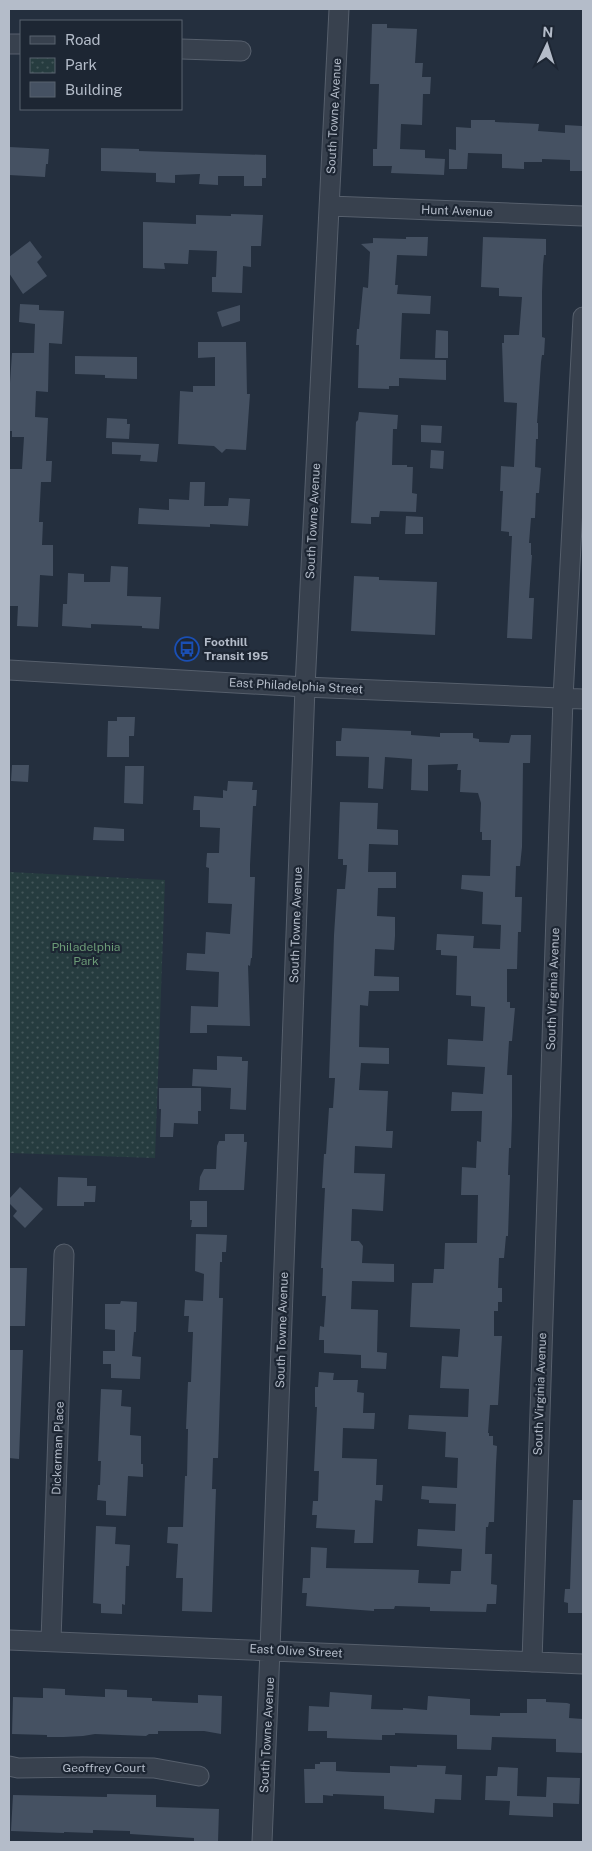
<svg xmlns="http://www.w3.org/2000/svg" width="592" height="1851" font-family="'Public Sans',sans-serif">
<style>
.park{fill:url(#park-dots)}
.building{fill:#455162}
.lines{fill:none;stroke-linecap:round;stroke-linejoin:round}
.minor-casing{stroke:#565f6c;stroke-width:21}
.minor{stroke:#38414e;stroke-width:19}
.labels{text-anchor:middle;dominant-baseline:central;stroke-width:4.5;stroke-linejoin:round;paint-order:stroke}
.street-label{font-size:12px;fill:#b4bcc9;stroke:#1d2633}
.poi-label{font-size:12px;font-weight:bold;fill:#b4bcc9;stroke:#1d2633;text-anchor:start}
.park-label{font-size:12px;fill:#6b9a76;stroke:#1d2633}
</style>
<defs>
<pattern id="park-dots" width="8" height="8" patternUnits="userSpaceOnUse" patternTransform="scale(1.25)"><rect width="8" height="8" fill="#263c3f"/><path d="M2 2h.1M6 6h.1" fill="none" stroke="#435659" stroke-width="1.8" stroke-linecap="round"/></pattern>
</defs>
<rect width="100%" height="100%" fill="#242f3e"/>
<path class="park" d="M 9,872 L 165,880 L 155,1158 L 9,1153 Z"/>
<path class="building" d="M 372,24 L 387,24 L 387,28 L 417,29 L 415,63 L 423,63 L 422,77 L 431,77 L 430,94 L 423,94 L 422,125 L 401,124 L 400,149 L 425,150 L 425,158 L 445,159 L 444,175 L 391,173 L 392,166 L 373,166 L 373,149 L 377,149 L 379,84 L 370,84 Z
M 471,120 L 495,120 L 495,122 L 539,124 L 538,131 L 565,133 L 565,125 L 582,126 L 583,171 L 570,171 L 570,160 L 542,159 L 542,162 L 524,162 L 524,169 L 502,168 L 502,154 L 468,153 L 467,169 L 449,169 L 449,149 L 456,150 L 456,127 L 471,128 Z
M 9,147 L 49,149 L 48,164 L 46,164 L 45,177 L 9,175 Z
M 101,148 L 139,149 L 139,151 L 266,155 L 266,178 L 262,178 L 262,186 L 244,186 L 244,176 L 218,176 L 218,185 L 199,184 L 200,174 L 175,175 L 175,183 L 156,182 L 156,173 L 101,171 Z
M 231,214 L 263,215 L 261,246 L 251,246 L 251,267 L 243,266 L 242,293 L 212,292 L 212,277 L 216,277 L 217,251 L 189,250 L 188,264 L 164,263 L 165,269 L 143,268 L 143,222 L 196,224 L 196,215 L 231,216 Z
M 406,237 L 428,237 L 427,256 L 397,255 L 395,285 L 398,285 L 397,294 L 431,296 L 430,314 L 402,313 L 400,359 L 446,360 L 446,380 L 399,378 L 399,386 L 389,386 L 389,389 L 358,388 L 359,345 L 356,345 L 357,329 L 359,329 L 363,287 L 368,288 L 370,252 L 361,244 L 373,243 L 373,238 L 406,239 Z
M 483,237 L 546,239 L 546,255 L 544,255 L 543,265 L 542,292 L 542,337 L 545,338 L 544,355 L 542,355 L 541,362 L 537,423 L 538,423 L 538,439 L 536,439 L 535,467 L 541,468 L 539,493 L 536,493 L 535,518 L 531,518 L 529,543 L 531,543 L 531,555 L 532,555 L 529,598 L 534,598 L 532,639 L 507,638 L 512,536 L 509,536 L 509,532 L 501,531 L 503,491 L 500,491 L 501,466 L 514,467 L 517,403 L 504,402 L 502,343 L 504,343 L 504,335 L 519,335 L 522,297 L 499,296 L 499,288 L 481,287 Z
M 30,241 L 42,257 L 37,262 L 47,276 L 23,294 L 9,273 L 9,257 Z
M 20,304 L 39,305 L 39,310 L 64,311 L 62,344 L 49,343 L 48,392 L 36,391 L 35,417 L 48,418 L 46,461 L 52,461 L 51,482 L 41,482 L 39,522 L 43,522 L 42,545 L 53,545 L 53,576 L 40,575 L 38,627 L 17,626 L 18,606 L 9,606 L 9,469 L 22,469 L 24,437 L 12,437 L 12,431 L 9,431 L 9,398 L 12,353 L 34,353 L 35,324 L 19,322 Z
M 240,305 L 240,321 L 222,327 L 217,312 Z
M 436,330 L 448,331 L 448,358 L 435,358 Z
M 198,342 L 246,342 L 247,394 L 250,394 L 246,450 L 226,449 L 222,453 L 214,446 L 178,444 L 180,391 L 193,392 L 193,386 L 215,386 L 215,357 L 198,358 Z
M 75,356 L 137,357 L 137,379 L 105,378 L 105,375 L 75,374 Z
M 359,412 L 398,415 L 397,429 L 393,429 L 392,465 L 407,465 L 407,467 L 413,467 L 412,493 L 417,494 L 416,512 L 380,511 L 379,517 L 371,517 L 371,524 L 351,523 L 356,422 L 358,420 Z
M 107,418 L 127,419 L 127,424 L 130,424 L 129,439 L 106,438 Z
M 421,425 L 442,426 L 441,443 L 421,442 Z
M 112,442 L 159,444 L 157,462 L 140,461 L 141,455 L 112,454 Z
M 431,450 L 444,451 L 443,469 L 430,468 Z
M 190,482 L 205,482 L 204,506 L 228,506 L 229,498 L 250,499 L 248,526 L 210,524 L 210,527 L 138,524 L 139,508 L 169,510 L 169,499 L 189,500 Z
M 406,516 L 423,517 L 423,534 L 405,534 Z
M 111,566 L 128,567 L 127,596 L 161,597 L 159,629 L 142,628 L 142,626 L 91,624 L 91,628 L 62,626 L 63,604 L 67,604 L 68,573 L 84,574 L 84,582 L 110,582 Z
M 354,576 L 379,577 L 379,580 L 437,582 L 435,635 L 351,631 Z
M 117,717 L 135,717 L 134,736 L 129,736 L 129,757 L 107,757 L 108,721 L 117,721 Z
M 342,728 L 411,731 L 411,735 L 440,737 L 440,733 L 473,733 L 473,738 L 479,739 L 479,742 L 509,743 L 511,735 L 531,735 L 530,763 L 523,763 L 522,847 L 520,866 L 516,866 L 515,897 L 522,897 L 521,932 L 518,932 L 517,969 L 507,969 L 507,1002 L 510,1002 L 510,1008 L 515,1008 L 512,1041 L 509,1041 L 507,1075 L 512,1075 L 512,1117 L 511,1148 L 509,1148 L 508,1175 L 510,1175 L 508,1236 L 506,1236 L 504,1258 L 499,1258 L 498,1288 L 502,1288 L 502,1302 L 498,1302 L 498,1311 L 494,1311 L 494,1336 L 502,1336 L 498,1405 L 490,1405 L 488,1433 L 489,1433 L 489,1436 L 493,1436 L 493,1445 L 497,1446 L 496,1464 L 494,1522 L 489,1522 L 488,1527 L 486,1527 L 485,1554 L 492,1554 L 491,1584 L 497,1585 L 496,1604 L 487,1604 L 486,1612 L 430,1611 L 430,1607 L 395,1606 L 394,1609 L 374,1609 L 374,1611 L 306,1606 L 307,1593 L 302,1593 L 303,1578 L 310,1578 L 311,1547 L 327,1548 L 326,1568 L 419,1570 L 418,1583 L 450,1584 L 451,1571 L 461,1571 L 462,1549 L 417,1546 L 418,1529 L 455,1531 L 456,1504 L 429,1503 L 429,1500 L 421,1499 L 422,1486 L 457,1488 L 458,1458 L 445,1457 L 446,1432 L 408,1429 L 409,1415 L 468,1417 L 469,1389 L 440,1388 L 442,1356 L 458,1357 L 460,1329 L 410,1327 L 412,1283 L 433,1283 L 434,1269 L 444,1269 L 445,1243 L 477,1243 L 478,1195 L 461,1195 L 462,1167 L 476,1168 L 477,1141 L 481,1142 L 482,1111 L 451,1111 L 452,1092 L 483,1094 L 485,1067 L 447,1065 L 448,1039 L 483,1041 L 485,1007 L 471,1006 L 471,996 L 456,995 L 457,956 L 441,955 L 441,950 L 436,950 L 437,934 L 474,936 L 473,948 L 500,949 L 501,925 L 482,924 L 483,892 L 461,889 L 462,875 L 490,876 L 491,840 L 482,840 L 482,832 L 480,832 L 481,803 L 478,793 L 460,792 L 461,770 L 457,770 L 458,764 L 428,765 L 428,791 L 411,790 L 412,759 L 385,757 L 383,789 L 368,788 L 369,757 L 336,756 L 336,741 L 341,741 Z
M 12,765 L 29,765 L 28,782 L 11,781 Z
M 125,766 L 144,766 L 143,804 L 124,803 Z
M 228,781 L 253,782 L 252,790 L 257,790 L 256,806 L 253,806 L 250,865 L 250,877 L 255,877 L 252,958 L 251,958 L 250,966 L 248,965 L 250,1026 L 207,1025 L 207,1033 L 190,1033 L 191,1006 L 218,1007 L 219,972 L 186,970 L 187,953 L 205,954 L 206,932 L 230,934 L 232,904 L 208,903 L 209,868 L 206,867 L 207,853 L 219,853 L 220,828 L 200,827 L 200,810 L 193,810 L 194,796 L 223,798 L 223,790 L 227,791 Z
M 340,802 L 378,803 L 377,829 L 398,830 L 398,845 L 369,844 L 368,872 L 396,872 L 396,888 L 378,888 L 377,916 L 395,917 L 395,936 L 394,950 L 375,949 L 374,976 L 399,977 L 399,991 L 369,991 L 368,1006 L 360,1005 L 359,1047 L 389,1048 L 389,1064 L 361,1063 L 359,1090 L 388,1091 L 386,1131 L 393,1131 L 392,1148 L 355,1146 L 354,1173 L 385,1174 L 383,1211 L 352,1209 L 351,1241 L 359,1241 L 363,1246 L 362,1263 L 394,1264 L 394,1282 L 352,1281 L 351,1309 L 378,1310 L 377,1352 L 387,1353 L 386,1369 L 361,1368 L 361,1355 L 324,1353 L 324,1340 L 319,1340 L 320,1326 L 324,1327 L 326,1296 L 322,1296 L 323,1268 L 321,1268 L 325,1188 L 322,1188 L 324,1154 L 326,1154 L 329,1108 L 333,1108 L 335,1078 L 329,1078 L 334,935 L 337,889 L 345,889 L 347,865 L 343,865 L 343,859 L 338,859 Z
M 94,827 L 124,829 L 124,841 L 93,840 Z
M 217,1056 L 242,1057 L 242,1061 L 248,1061 L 246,1110 L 230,1109 L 231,1088 L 192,1086 L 193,1069 L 217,1070 Z
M 159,1088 L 201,1088 L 201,1111 L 198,1111 L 198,1124 L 174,1123 L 173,1137 L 160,1137 L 161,1109 L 159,1109 Z
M 225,1134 L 244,1134 L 244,1142 L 247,1142 L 244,1190 L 199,1190 L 200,1177 L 204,1169 L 216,1169 L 217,1146 L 219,1141 L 225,1141 Z
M 58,1177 L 87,1178 L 87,1186 L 96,1186 L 95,1202 L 84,1202 L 84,1206 L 57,1206 Z
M 20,1187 L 43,1209 L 25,1228 L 13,1216 L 17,1211 L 9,1203 L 9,1199 Z
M 190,1201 L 207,1201 L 207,1227 L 191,1227 L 192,1220 L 190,1220 Z
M 196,1234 L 227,1235 L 226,1252 L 222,1252 L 222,1262 L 220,1262 L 219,1298 L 223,1298 L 218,1458 L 213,1458 L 212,1489 L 216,1489 L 212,1612 L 182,1611 L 183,1578 L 176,1578 L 178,1544 L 167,1543 L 168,1527 L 183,1527 L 185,1476 L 187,1476 L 188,1429 L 186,1429 L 188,1382 L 191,1382 L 193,1332 L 188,1332 L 189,1316 L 184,1316 L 185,1300 L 203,1301 L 204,1274 L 195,1271 Z
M 9,1268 L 27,1268 L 25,1326 L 9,1326 Z
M 121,1301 L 137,1302 L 136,1332 L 134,1332 L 132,1356 L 141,1357 L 140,1379 L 111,1378 L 111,1364 L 103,1364 L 103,1351 L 115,1351 L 115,1330 L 105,1329 L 105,1304 L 120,1304 Z
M 9,1350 L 23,1350 L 19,1459 L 9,1458 Z
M 319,1372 L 334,1373 L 333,1380 L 358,1380 L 357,1392 L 364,1393 L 363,1413 L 375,1413 L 374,1429 L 343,1428 L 342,1458 L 377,1459 L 376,1485 L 383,1485 L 382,1501 L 375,1500 L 373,1543 L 354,1543 L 355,1530 L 316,1528 L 317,1515 L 312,1515 L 313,1501 L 318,1501 L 319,1471 L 314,1471 L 317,1407 L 315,1407 L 315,1387 L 318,1387 Z
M 101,1389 L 122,1390 L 121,1406 L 131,1407 L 130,1435 L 141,1436 L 141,1464 L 143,1464 L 143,1477 L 128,1476 L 126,1516 L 106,1515 L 106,1501 L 97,1500 L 98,1485 L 100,1485 L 101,1461 L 98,1461 Z
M 573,1500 L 583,1500 L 583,1613 L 568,1613 L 568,1603 L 564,1602 L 565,1589 L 570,1589 Z
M 96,1526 L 116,1527 L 115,1544 L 130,1545 L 129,1566 L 126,1566 L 125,1605 L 122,1604 L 122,1614 L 101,1613 L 101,1604 L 93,1603 Z
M 43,1688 L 65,1689 L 65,1695 L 105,1697 L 105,1689 L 127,1690 L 127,1697 L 152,1698 L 152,1701 L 198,1703 L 198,1695 L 222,1696 L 221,1734 L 204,1731 L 158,1731 L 158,1734 L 149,1734 L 146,1736 L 95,1734 L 83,1736 L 64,1737 L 47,1737 L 47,1735 L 12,1734 L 13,1697 L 43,1698 Z
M 330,1692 L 372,1695 L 371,1709 L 403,1710 L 403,1708 L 427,1710 L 428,1696 L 470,1699 L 470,1715 L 500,1716 L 500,1713 L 527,1713 L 527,1699 L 546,1699 L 546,1702 L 567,1703 L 570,1704 L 569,1718 L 583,1719 L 583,1753 L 556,1752 L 556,1739 L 492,1737 L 491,1750 L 457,1749 L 457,1735 L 395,1733 L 395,1735 L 382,1735 L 382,1740 L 327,1738 L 327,1731 L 308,1731 L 309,1706 L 329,1707 Z
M 320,1762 L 336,1762 L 336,1771 L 353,1772 L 390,1773 L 390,1766 L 417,1767 L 417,1765 L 446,1766 L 445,1774 L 462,1775 L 461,1800 L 435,1799 L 434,1813 L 384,1809 L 384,1796 L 333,1794 L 333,1796 L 323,1795 L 323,1803 L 305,1803 L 304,1769 L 315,1769 L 315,1764 L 320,1764 Z
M 498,1767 L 518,1768 L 517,1796 L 546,1797 L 547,1777 L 580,1778 L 579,1804 L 553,1803 L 553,1817 L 509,1815 L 510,1801 L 485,1800 L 486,1776 L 497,1776 Z
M 107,1794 L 156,1795 L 156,1807 L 219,1809 L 218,1842 L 194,1842 L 194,1838 L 130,1834 L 130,1831 L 93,1830 L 93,1833 L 64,1832 L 64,1833 L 11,1831 L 13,1795 L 107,1797 Z"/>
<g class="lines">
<g class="minor-casing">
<path id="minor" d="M 9,44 L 21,44
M 181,49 L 241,51
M 330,206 L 583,216
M 9,670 L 305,687 L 583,699
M 9,1640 L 583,1664
M 51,1641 L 64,1254
M 532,1662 L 563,698 L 583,317
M 9,1766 L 18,1768 L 83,1767 L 154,1768 L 199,1776
M 262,1842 L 270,1650 L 305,687 L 339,9"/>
</g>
<use href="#minor" class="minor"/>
</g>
<defs>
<g id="bus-ring" transform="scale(1.25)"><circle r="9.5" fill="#1d2633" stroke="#1a4fb4" stroke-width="1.5"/><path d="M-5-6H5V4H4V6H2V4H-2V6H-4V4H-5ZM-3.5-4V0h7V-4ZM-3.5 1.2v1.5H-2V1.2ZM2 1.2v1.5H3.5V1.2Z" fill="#1a4fb4"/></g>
</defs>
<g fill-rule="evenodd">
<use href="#bus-ring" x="187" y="649"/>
</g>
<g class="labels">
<g class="street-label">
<text transform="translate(334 116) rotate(-87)">South Towne Avenue</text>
<text transform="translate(457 211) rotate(2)">Hunt Avenue</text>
<text transform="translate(313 521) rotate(-87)">South Towne Avenue</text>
<text transform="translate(296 686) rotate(3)">East Philadelphia Street</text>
<text transform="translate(296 925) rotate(-88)">South Towne Avenue</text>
<text transform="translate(553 989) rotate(-88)">South Virginia Avenue</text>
<text transform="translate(282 1330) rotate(-88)">South Towne Avenue</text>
<text transform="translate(540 1394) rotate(-88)">South Virginia Avenue</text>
<text transform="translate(58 1448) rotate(-88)">Dickerman Place</text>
<text transform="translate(296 1651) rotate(3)">East Olive Street</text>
<text transform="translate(267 1735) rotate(-87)">South Towne Avenue</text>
<text x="104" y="1768">Geoffrey Court</text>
</g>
<g class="poi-label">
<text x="204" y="642">Foothill<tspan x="204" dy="14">Transit 195</tspan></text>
</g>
<g class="park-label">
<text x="86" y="947">Philadelphia<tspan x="86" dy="14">Park</tspan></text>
</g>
</g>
<rect width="592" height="1851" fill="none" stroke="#b4bcc9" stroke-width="20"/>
<rect x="20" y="20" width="162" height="90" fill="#1d2633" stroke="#59626f"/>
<rect x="30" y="36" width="25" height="8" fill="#38414e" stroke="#59626f"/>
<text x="65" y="45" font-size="15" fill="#b4bcc9">Road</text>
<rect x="30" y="58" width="25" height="15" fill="url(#park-dots)" stroke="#59626f"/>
<text x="65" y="70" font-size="15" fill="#b4bcc9">Park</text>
<rect x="30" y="82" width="25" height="15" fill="#455162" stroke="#59626f"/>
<text x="65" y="95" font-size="15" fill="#b4bcc9">Building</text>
<g transform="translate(547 45) rotate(4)" stroke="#1d2633" stroke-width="4" paint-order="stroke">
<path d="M0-4L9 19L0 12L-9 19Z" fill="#b4bcc9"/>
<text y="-8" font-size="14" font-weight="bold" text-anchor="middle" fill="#b4bcc9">N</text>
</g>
</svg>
